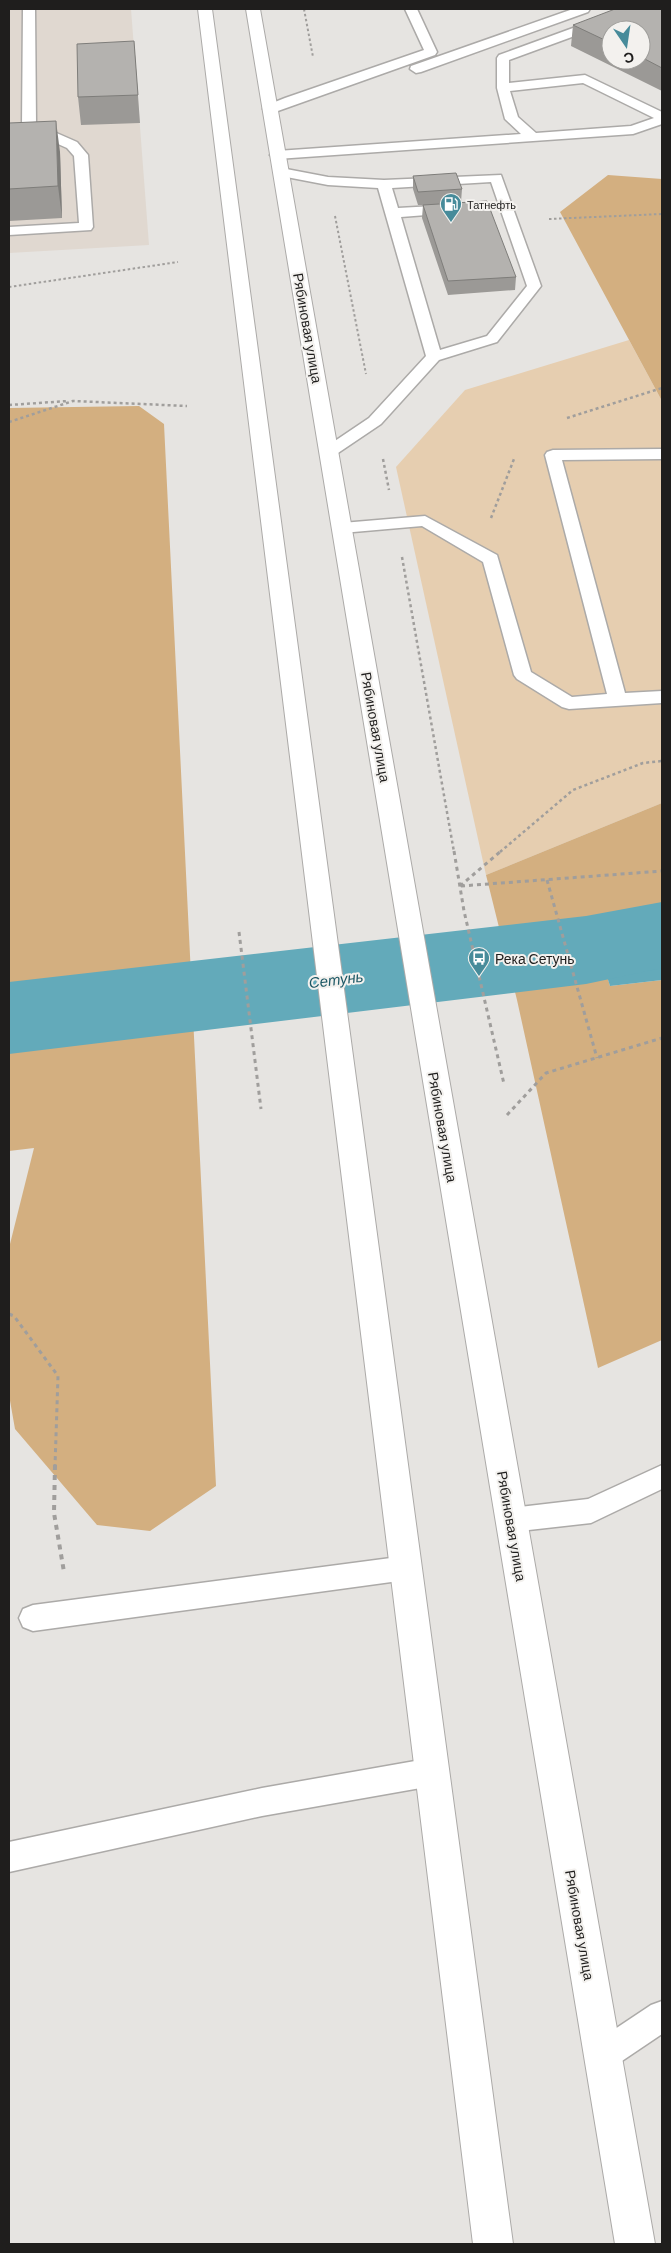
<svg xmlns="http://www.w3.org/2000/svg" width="671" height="2253" font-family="Barlow,sans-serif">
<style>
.built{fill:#e0d8d0}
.green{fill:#e6ceb0}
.forest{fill:#d3af80}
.water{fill:#63aaba}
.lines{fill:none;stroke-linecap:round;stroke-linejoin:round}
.river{fill:#63aaba;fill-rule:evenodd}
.lane-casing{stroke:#acaaa8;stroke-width:3}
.secondary-casing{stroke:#acaaa8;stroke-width:2}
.path-far3{stroke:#a09e9c;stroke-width:2;stroke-dasharray:2.5 2.5;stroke-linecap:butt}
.path-far2{stroke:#a09e9c;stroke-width:2.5;stroke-dasharray:3 3;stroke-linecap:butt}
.path-far1{stroke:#a09e9c;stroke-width:3;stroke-dasharray:4 4;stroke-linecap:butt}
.path{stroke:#a09e9c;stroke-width:4;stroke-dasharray:5 5;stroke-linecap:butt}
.lane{fill:#fff;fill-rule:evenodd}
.secondary{fill:#fff;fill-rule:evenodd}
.wall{fill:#9b9996;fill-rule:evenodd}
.shaded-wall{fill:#7e7d7a}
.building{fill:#b4b2af;stroke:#7e7d7a}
.labels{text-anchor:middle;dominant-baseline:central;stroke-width:4;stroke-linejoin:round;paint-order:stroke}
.far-poi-label{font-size:11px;fill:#1f1e1d;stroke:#f3f1ee;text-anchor:start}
.street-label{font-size:14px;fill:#1f1e1d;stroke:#f3f1ee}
.poi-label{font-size:14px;fill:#1f1e1d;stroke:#f3f1ee;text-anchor:start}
.water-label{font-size:15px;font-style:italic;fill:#1d5865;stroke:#f3f1ee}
</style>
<rect width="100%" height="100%" fill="#e6e4e1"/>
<path class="built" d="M 9,9 L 131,9 L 149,245 L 9,253 Z"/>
<path class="green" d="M 629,340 L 662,401 L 662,803 L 486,875 L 396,467 L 465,390 Z"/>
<path class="forest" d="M 608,175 L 662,179 L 662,401 L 560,212 Z
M 139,406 L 164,424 L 216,1486 L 150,1531 L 97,1525 L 15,1429 L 9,1395 L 9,1248 L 34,1148 L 9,1151 L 9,408 Z
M 662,803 L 662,918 L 593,928 L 610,986 L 662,980 L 662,1340 L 598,1368 L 517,1000 L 486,875 Z"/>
<path class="water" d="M 662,918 L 662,980 L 610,986 L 592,928 Z"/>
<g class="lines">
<path class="river" d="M 662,902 L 662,968 L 586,984 L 9,1054 L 9,982 L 586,916 Z"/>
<g class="lane-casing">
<path id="lane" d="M 23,9 L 35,9 L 36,124 L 77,142 L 88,155 L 93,227 L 91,230 L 9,235 L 9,227 L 79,223 L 74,156 L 67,148 L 24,129 L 22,126 Z
M 405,9 L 417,9 L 437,52 L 435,55 L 275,112 L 265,112 L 263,109 L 265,106 L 285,98 L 424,50 Z
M 573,9 L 590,9 L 588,12 L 421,72 L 416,73 L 410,69 L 411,66 Z
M 625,9 L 642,9 L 640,12 L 509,60 L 509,83 L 585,75 L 662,112 L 662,124 L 633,134 L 277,159 L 270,155 L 277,151 L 521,134 L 505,119 L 497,88 L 497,58 L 499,55 ZM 583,83 L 654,118 L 631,126 L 536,133 L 518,117 L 510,91 Z
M 281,168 L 328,177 L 384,180 L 501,175 L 541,286 L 497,342 L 439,360 L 381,424 L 335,455 L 323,455 L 321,452 L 323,449 L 369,418 L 426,356 L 378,188 L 328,185 L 276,175 L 274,172 L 276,169 ZM 491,182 L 527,286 L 487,336 L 440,350 L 401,217 L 452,213 L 459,209 L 452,205 L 398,208 L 392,188 Z
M 662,449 L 662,459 L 562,460 L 625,693 L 662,691 L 662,703 L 569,709 L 562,707 L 517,679 L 514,675 L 483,562 L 422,526 L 342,533 L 336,532 L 334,528 L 336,524 L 342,523 L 425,516 L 497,555 L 531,672 L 572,697 L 607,694 L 545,455 L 547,452 L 553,450 Z
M 662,1465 L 662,1489 L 591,1523 L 511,1532 L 502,1528 L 498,1520 L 502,1512 L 511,1508 L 588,1499 Z
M 406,1556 L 415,1559 L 419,1568 L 415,1577 L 406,1580 L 33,1631 L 23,1627 L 19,1618 L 23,1609 L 33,1605 Z
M 432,1758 L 442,1762 L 446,1772 L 442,1782 L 432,1786 L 262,1816 L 9,1872 L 9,1842 L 262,1788 Z
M 662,2001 L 662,2034 L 613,2067 L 602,2072 L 591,2067 L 586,2056 L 591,2045 L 651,2005 Z"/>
</g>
<g class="secondary-casing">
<path id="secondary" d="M 198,9 L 212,9 L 513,2244 L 473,2244 Z
M 246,9 L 260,9 L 655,2244 L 615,2244 Z"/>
</g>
<path class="path-far3" d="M 304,9 L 313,57
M 335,216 L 366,374
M 549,219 L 662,214
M 9,287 L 178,262"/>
<path class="path-far2" d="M 9,405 L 68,401
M 567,418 L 662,388
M 9,422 L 73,401 L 187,406
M 383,459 L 389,490
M 491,518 L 514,459
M 402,557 L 454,852
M 500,852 L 573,790 L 643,763 L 662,761"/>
<path class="path-far1" d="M 454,851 L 464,911 L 504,1084
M 547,880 L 597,1058
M 460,886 L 501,851
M 461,886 L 662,871
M 239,932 L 261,1109
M 507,1115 L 546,1073 L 662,1038
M 9,1314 L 14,1316 L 58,1376 L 55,1466"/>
<path class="path" d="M 55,1465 L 54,1513 L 64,1572"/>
<use href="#lane" class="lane"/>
<use href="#secondary" class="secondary"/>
</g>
<path class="wall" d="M 662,9 L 662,91 L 571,46 L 573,25 ZM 611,30 L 641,30 L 641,60 L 611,60 Z
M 134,41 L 140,123 L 81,125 L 78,97 Z
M 9,123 L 60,152 L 62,218 L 9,221 Z
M 413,176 L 462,189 L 461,202 L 516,277 L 515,290 L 448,295 L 422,218 L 423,205 L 418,205 L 413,189 Z"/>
<path class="shaded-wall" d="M 56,121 L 60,152 L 62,218 L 58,186 Z"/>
<path class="building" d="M 615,9 L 662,9 L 662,68 L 641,57 L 641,30 L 611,30 L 611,43 L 573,25 Z
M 134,41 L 138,95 L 78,97 L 77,44 Z
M 56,121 L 58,186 L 9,189 L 9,123 Z
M 456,173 L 462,189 L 418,192 L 413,176 Z
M 487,201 L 516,277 L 448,281 L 423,205 Z"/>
<defs>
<g id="fuel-pin" transform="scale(1.125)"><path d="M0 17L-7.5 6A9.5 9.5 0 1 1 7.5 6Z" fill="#478b9a" stroke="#f3f1ee"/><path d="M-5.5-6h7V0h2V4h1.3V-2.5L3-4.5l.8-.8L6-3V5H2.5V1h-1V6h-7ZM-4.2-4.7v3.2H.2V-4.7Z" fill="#fff"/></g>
<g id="bus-pin" transform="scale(1.125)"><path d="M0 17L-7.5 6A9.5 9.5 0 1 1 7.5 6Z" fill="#478b9a" stroke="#f3f1ee"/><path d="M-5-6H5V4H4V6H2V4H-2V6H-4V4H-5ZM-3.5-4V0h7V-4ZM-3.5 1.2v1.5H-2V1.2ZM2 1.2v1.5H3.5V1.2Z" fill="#fff"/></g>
</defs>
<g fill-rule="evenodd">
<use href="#fuel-pin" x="451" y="204"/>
<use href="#bus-pin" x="479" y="958"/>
</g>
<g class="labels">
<g class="far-poi-label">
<text x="467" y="204">Татнефть</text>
</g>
<g class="street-label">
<text transform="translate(308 328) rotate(80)">Рябиновая улица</text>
<text transform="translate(376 727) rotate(80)">Рябиновая улица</text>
<text transform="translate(443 1127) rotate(80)">Рябиновая улица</text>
<text transform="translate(512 1526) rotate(80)">Рябиновая улица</text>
<text transform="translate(580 1925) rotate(80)">Рябиновая улица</text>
</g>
<g class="poi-label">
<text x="495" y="958">Река Сетунь</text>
</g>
<g class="water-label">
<text transform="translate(336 979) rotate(-7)">Сетунь</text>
</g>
</g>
<rect width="671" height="2253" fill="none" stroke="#1f1e1d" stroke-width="20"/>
<g transform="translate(626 45) rotate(167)"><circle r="24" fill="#f3f1ee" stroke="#9e9d9a"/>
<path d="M0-4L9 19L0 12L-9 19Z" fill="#478b9a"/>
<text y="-8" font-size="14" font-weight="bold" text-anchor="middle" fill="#1f1e1d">С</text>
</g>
</svg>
